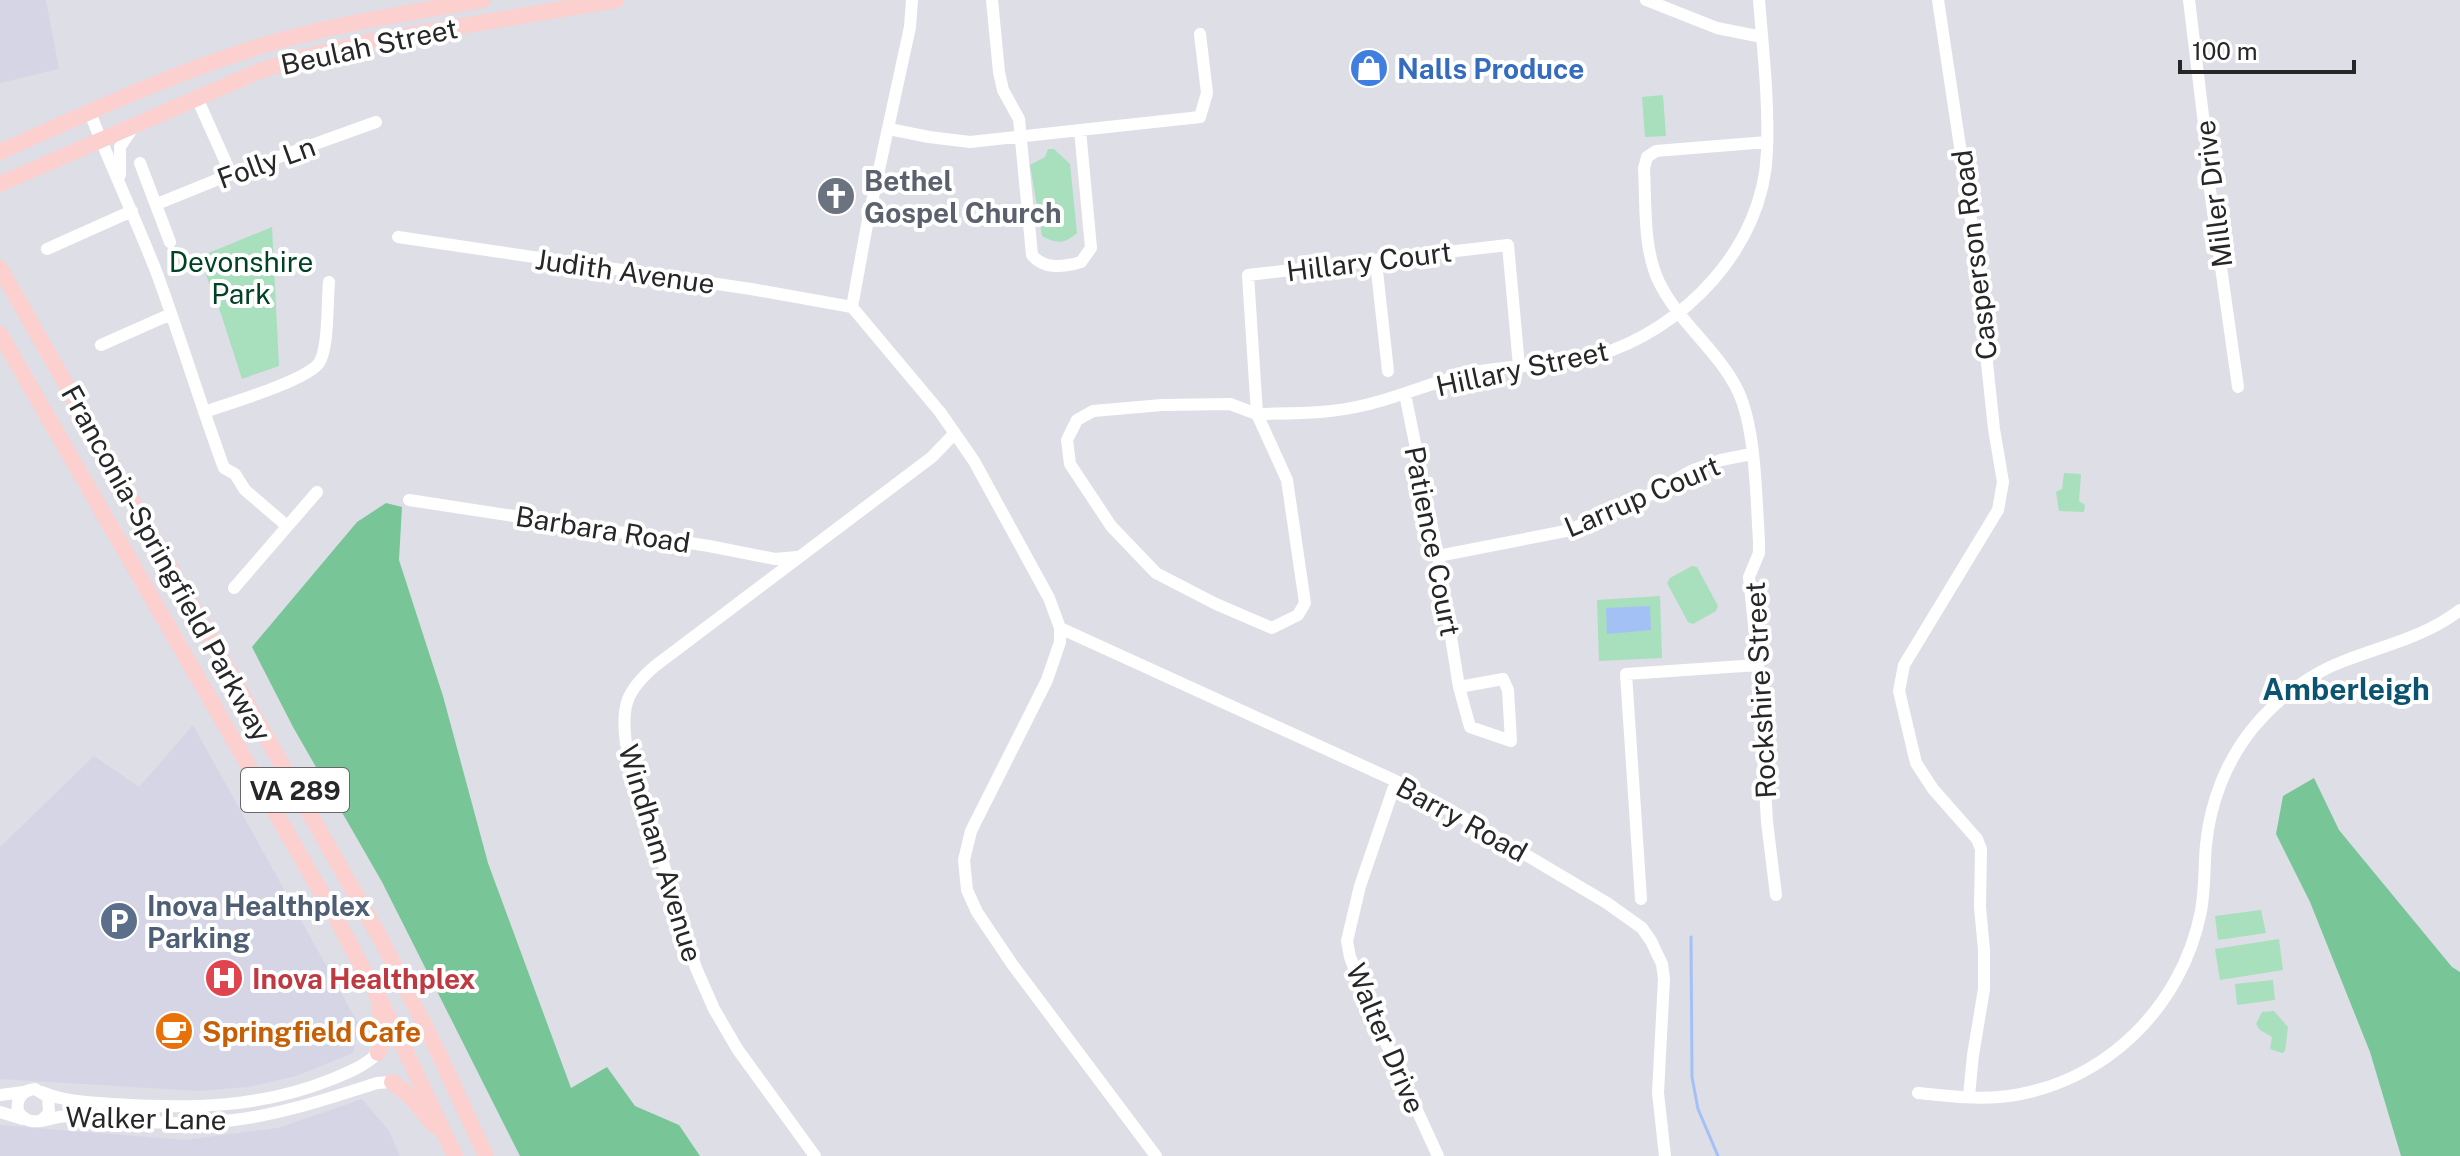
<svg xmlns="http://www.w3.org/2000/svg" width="2460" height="1156" font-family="'Public Sans',sans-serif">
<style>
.built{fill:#d6d5e6}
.green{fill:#a8dfbd}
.forest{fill:#78c698}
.water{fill:#a4c1f6}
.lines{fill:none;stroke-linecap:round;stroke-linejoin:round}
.stream{stroke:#a4c1f6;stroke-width:3}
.minor{stroke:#fff;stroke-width:12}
.major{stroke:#fbd0ce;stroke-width:16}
.labels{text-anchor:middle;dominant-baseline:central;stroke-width:8;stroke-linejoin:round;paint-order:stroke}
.shield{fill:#fff;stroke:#68686a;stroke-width:2}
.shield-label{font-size:26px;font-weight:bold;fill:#27272a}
.street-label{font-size:28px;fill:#27272a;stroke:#fff}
.shop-label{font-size:28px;font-weight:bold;fill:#366cbe;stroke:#fff;text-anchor:start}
.worship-label{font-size:28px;font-weight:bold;fill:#5b616d;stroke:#fff;text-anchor:start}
.park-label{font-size:28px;fill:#004225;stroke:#fff}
.service-label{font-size:28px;font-weight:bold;fill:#4e5e75;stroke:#fff;text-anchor:start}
.health-label{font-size:28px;font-weight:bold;fill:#be3a42;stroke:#fff;text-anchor:start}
.food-label{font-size:28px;font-weight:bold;fill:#c56008;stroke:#fff;text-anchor:start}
.neighbourhood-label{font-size:30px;font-weight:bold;fill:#0b536f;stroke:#fff}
</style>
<rect width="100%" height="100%" fill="#dedee7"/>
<path class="built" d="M 0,0 L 46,0 L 59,69 L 0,83 Z
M 193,725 L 359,1025 L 353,1053 L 296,1076 L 248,1087 L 199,1091 L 0,1079 L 0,847 L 94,756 L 139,787 Z
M 362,1099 L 389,1131 L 400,1156 L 0,1156 L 0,1125 L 185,1140 L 278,1128 Z"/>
<path class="green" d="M 1663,95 L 1666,136 L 1645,137 L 1642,97 Z
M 1048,149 L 1054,149 L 1070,164 L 1077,233 C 1065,244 1056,244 1042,236 L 1030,165 L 1045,157 Z
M 272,227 L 279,366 L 242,379 L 221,314 L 199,257 Z
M 2064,473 L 2081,474 L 2079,501 L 2085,505 L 2084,512 L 2059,511 L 2056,492 L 2062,489 Z
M 1692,566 L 1697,567 L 1718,606 L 1716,611 L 1693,624 L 1688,622 L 1667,583 L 1670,578 Z
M 1660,596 L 1662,658 L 1599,661 L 1597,600 Z
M 2261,910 L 2266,933 L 2218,940 L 2215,916 Z
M 2279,939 L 2283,970 L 2220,980 L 2215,949 Z
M 2273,980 L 2275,1000 L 2237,1005 L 2235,984 Z
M 2274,1011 L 2288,1027 L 2285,1051 L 2282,1053 L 2270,1049 L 2272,1037 L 2260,1030 L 2256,1024 L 2262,1012 Z"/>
<path class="forest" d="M 386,503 L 402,507 L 399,560 L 443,696 L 488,863 L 571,1088 L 607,1067 L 635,1106 L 679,1125 L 700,1156 L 520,1156 L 382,882 L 293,727 L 252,647 L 357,522 Z
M 2314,778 L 2339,830 L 2452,967 L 2460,972 L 2460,1156 L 2401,1156 L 2370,1052 L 2310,902 L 2276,834 L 2283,796 Z"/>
<path class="water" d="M 1650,606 L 1651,630 L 1607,634 L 1606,608 Z"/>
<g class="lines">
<path class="stream" d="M 1691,937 L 1692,1077 L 1698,1109 L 1718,1156"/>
<path class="minor" d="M 912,0 L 910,27 L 867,225 L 852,307 L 940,412 L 974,461 L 1049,598 L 1060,628 L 1060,642 L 1047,680 L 971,831 L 964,860 L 967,890 L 977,912 L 1012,964 L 1156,1156
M 992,0 L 999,72 L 1003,90 L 1019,119 L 1032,255 C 1044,270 1064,267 1081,262 L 1091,248 L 1080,130
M 1646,0 L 1717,28 L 1762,37
M 1938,0 L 1974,240 L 1994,429 L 2003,482 L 1998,510 L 1904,665 L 1899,691 L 1916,763 L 1933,789 L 1977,839 L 1981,849 L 1980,907 L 1984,950 L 1984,989 L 1973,1055 L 1969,1096
M 2189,0 L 2207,149 L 2208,176 L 2238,387
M 197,98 L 231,174
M 90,113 C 111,166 135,218 156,271 C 180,336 200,403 224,468 L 235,474 L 245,490 L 287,526
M 889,129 L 929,137 L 970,142 L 1200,117 L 1207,93 L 1200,34
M 1767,142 L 1656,151 L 1647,157 L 1644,168 C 1646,205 1643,249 1659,282 C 1679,323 1718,350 1738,391 C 1756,429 1756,498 1759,541 L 1759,553 L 1749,577 L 1758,665 L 1767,822 L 1776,895
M 140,163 L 170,242
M 120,175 L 120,147 L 134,126
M 157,204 L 231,174 L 376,122
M 398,237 L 751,289 L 852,307
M 47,249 L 132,211
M 1376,262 L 1388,371
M 101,345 L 171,314
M 1519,366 L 1508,245 L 1248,275 L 1257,414 C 1293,413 1329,414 1365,405 C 1404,396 1441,378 1481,371 C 1519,364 1558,366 1595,356 C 1684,330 1764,247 1767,151 C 1769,101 1763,50 1759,0
M 1405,394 L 1438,556 L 1459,687
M 1230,404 L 1257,414 L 1287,480 L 1305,603 L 1298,615 L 1272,628 L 1216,604 L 1156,573 L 1111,526 L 1070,464 L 1067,440 L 1077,420 L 1093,411 L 1162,405 Z
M 204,412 C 227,404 306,381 319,363 C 329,348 327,301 329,282
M 409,500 L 709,546 L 775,559 L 797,557
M 1438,556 L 1566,531 L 1633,504 L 1691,471 L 1721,460 L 1751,454
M 234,588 L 317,492
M 1060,628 L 1396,781 L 1445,807 L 1607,903 L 1642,928 L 1651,941 L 1662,964 L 1664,979 L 1658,1093 L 1665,1156
M 1503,679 L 1508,690 L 1511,741 L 1470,727 L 1459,687 Z
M 1396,781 L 1360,886 L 1347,941 L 1350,957 L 1366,999 L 1438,1156
M 1641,899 L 1626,674 L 1758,665
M 42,1092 C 65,1102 89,1102 114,1104 C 188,1109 260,1108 330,1080 C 347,1073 365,1066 378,1053
M 1918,1093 C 1947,1096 1979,1100 2009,1096 C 2106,1082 2182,1007 2201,911 C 2205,889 2204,867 2206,845 C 2210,803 2226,761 2253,728 C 2277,699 2309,674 2344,661 C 2385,645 2425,637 2460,610
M 0,1095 L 24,1092
M 0,1112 L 23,1119
M 41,1121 L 49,1113 L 48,1097 L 35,1089 C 22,1090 16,1099 18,1111 C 30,1131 49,1116 68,1116 C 123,1120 179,1127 234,1120 C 283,1114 330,1098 377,1083 L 392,1082
M 815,1156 L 738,1050 L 714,1009 L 696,968 L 626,744 C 621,706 626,691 655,666 L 932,457 L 955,433"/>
<path class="major" d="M 0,152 C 85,114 172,73 261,46 C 334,24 409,13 483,0
M 0,184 L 257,72 L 300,58 L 368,42 L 616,0
M 0,268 L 382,941 L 438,1052 L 486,1156
M 0,334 L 336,918 L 395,1029 L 455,1156
M 378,1053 L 384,1039 L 379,1008
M 392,1082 L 408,1094 L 435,1126"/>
</g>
<defs>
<g id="shop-disc" transform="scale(2)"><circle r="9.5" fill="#3f7fe0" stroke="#fff"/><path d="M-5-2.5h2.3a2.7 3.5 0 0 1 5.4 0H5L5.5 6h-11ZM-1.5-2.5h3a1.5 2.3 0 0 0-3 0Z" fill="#fff"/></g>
<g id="church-disc" transform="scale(2)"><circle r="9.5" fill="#6b7280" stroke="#fff"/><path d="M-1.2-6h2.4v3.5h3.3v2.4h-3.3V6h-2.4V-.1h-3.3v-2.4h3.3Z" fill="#fff"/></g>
<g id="parking-disc" transform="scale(2)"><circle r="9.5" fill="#5c6f8a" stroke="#fff"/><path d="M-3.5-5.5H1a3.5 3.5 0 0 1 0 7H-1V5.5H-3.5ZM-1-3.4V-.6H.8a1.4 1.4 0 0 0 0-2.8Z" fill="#fff"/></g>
<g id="hospital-disc" transform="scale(2)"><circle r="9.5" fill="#e0444e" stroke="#fff"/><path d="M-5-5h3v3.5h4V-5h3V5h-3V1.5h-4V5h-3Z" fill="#fff"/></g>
<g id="cafe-disc" transform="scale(2)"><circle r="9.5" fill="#e8710a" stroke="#fff"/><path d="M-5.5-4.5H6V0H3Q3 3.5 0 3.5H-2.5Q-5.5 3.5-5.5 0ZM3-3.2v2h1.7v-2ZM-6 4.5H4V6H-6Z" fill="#fff"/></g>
</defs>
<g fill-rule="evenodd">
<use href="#shop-disc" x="1369" y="68"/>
<use href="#church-disc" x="836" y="196"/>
<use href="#parking-disc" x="119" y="921"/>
<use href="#hospital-disc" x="224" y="978"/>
<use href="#cafe-disc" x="174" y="1031"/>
</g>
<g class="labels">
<rect class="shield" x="241" y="768" width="108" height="44" rx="6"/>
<g class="shield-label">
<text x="295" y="790">VA 289</text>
</g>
<g class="street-label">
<text transform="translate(369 46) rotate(-12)">Beulah Street</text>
<text transform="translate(266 162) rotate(-20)">Folly Ln</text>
<text transform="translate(2213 194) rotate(-97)">Miller Drive</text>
<text transform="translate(1974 255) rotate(-97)">Casperson Road</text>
<text transform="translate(1369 261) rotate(-7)">Hillary Court</text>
<text transform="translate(625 271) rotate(8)">Judith Avenue</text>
<text transform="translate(1522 368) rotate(-12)">Hillary Street</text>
<text transform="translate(1642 496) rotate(-23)">Larrup Court</text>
<text transform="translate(603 529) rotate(9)">Barbara Road</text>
<text transform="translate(1433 541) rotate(79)">Patience Court</text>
<text transform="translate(167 563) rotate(61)">Franconia-Springfield Parkway</text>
<text transform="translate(1760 690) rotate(-93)">Rockshire Street</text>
<text transform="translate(1462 819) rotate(29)">Barry Road</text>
<text transform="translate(661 853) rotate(73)">Windham Avenue</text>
<text transform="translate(1386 1038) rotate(67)">Walter Drive</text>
<text transform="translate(146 1118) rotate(1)">Walker Lane</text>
</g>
<g class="shop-label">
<text x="1397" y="68">Nalls Produce</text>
</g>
<g class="worship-label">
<text x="864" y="180">Bethel<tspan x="864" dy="32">Gospel Church</tspan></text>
</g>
<g class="park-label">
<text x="241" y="261">Devonshire<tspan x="241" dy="32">Park</tspan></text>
</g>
<g class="service-label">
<text x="147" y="905">Inova Healthplex<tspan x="147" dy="32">Parking</tspan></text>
</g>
<g class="health-label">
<text x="252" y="978">Inova Healthplex</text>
</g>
<g class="food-label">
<text x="202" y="1031">Springfield Cafe</text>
</g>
<g class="neighbourhood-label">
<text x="2346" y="689">Amberleigh</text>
</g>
</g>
<path d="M2180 60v12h174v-12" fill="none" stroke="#27272a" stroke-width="4"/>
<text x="2192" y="60" font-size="24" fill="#27272a" stroke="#ffffff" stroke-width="6" paint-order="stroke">100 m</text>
</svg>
